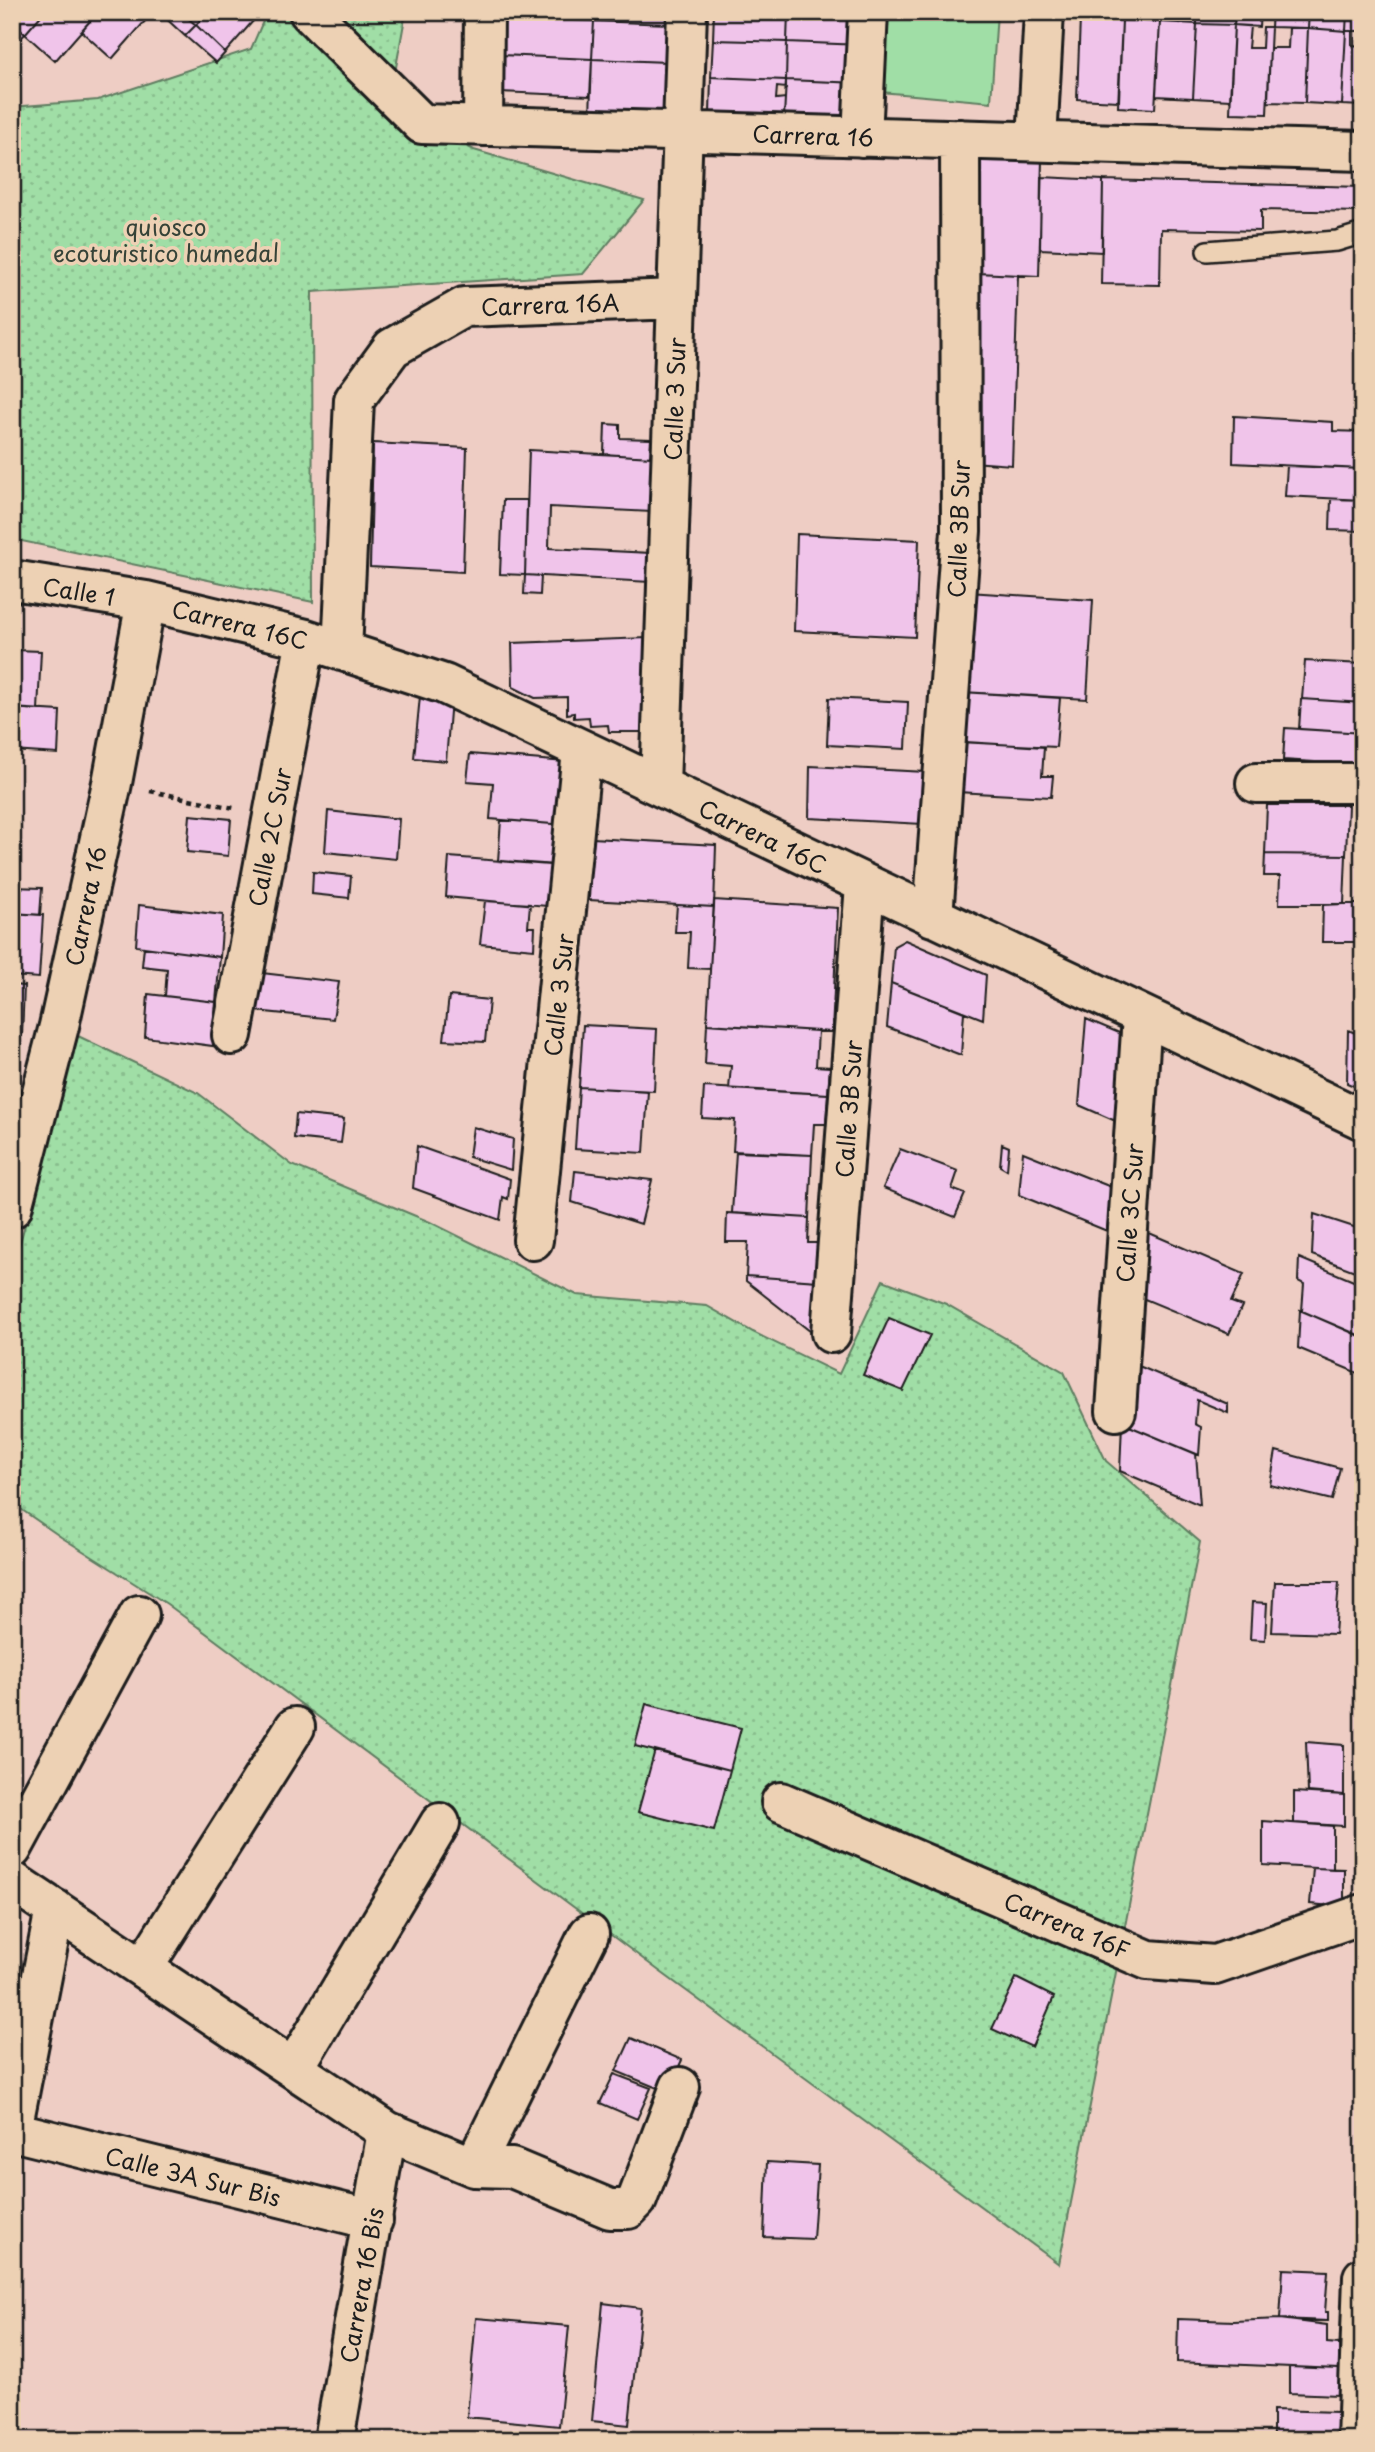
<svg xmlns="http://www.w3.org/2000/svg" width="1375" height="2452" font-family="'Playpen Sans',sans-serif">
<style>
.grass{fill:url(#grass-dots);stroke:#5e7d61;stroke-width:2}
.pitch{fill:#a0dea6;stroke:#5e7d61;stroke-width:2}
.building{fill:#f0c4ea;stroke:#1c1c1c;stroke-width:2}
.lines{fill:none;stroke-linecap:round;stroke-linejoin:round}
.lane-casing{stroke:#1c1c1c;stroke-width:24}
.street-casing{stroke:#1c1c1c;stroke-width:44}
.path{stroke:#1c1c1c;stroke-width:4.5;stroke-dasharray:5 5;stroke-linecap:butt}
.lane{stroke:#edd1b4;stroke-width:19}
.street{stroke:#edd1b4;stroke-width:38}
.labels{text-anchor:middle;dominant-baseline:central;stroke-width:7;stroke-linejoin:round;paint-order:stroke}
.street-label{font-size:23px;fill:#1c1c1c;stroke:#edd1b4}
.park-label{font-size:23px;fill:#364338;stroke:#edd1b4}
</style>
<defs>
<pattern id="grass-dots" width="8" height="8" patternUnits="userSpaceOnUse" patternTransform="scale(1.75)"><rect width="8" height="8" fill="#a0dea6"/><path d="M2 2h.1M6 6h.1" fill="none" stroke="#89be8e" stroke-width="1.8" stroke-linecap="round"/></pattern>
</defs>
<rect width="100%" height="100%" fill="#eecdc4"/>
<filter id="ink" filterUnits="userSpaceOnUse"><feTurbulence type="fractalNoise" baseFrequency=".0143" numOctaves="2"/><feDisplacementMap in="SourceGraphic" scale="14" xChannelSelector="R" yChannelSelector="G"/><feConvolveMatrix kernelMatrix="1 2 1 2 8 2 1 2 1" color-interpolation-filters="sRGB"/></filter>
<g filter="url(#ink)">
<path class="grass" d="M 267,12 L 406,12 L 389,106 L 474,150 L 644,200 L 583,274 L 312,292 L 313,602 L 12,539 L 12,107 L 98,100 L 251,49 Z
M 78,1036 L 198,1093 L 292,1165 L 430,1222 L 577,1295 L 707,1306 L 753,1332 L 839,1374 L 883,1280 L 946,1304 L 1064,1372 L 1106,1461 L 1200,1542 L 1059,2264 L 658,1970 L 167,1604 L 61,1537 L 12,1503 L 12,1271 Z"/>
<path class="pitch" d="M 885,12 L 997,12 L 991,102 L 881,92 Z"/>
<path class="building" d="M 12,12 L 44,12 L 25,34 L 12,22 Z
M 44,12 L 98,12 L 55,61 L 25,34 Z
M 98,12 L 153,12 L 112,59 L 81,31 Z
M 159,12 L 181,12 L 196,25 L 185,36 Z
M 181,12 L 207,12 L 196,25 Z
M 207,12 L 261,12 L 225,53 L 196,25 Z
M 502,12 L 594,12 L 594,21 L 502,17 Z
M 594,12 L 669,12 L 668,24 L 594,21 Z
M 714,12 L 788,12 L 787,42 L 713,40 Z
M 788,12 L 863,12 L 862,45 L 787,42 Z
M 1080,12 L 1122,12 L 1122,20 L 1080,18 Z
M 1122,12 L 1160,14 L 1160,22 L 1122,20 Z
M 1160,12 L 1197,12 L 1197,24 L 1160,22 Z
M 1197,12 L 1216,12 L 1216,19 L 1235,19 L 1234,25 L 1197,24 Z
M 1235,12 L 1260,12 L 1259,27 L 1234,25 Z
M 1272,12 L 1309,12 L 1308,28 L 1271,27 Z
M 1309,12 L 1347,12 L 1346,31 L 1308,28 Z
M 1347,12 L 1363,12 L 1363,31 L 1346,31 Z
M 502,17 L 594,21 L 592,59 L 501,55 Z
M 1080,18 L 1122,20 L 1119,101 L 1077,99 Z
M 1122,20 L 1160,22 L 1155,109 L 1118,107 Z
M 594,21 L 668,24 L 667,62 L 592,59 Z
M 12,22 L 25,34 L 12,48 Z
M 1160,22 L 1197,24 L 1193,98 L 1156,96 Z
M 1197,24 L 1234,25 L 1230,100 L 1193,98 Z
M 196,25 L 225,53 L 216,63 L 185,36 Z
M 1234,25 L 1250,26 L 1248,48 L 1262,48 L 1263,27 L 1271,27 L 1267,114 L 1230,113 Z
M 1289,28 L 1308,28 L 1305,103 L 1268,102 L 1270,48 L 1288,48 Z
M 1308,28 L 1346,31 L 1342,105 L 1305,103 Z
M 1346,31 L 1352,31 L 1352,45 L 1361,46 L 1363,31 L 1363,106 L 1342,105 Z
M 713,40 L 787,42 L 786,80 L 711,77 Z
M 787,42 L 862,45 L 860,83 L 786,80 Z
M 499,55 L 592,59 L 590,96 L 498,92 Z
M 592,59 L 667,62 L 665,118 L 590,116 Z
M 711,77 L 786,80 L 786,88 L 777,87 L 776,99 L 785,98 L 784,117 L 710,115 Z
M 786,80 L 860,83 L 859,120 L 784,117 Z
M 979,155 L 1042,159 L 1039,276 L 977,273 Z
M 1041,177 L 1103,180 L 1102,252 L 1040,249 Z
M 1103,180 L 1361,187 L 1361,212 L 1261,210 L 1261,231 L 1161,229 L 1160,285 L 1101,284 Z
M 977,273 L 1018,275 L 1012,465 L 972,462 Z
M 1234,416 L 1333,422 L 1333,431 L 1363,432 L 1363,469 L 1233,463 Z
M 605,424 L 620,425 L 620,438 L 651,439 L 650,457 L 604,454 Z
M 373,443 L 467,448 L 463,572 L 370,567 Z
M 529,450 L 653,457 L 652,512 L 550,507 L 549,548 L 651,553 L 650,582 L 525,575 Z
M 1287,466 L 1363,469 L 1363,500 L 1285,496 Z
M 1331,499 L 1363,500 L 1363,531 L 1330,530 Z
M 503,500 L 527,500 L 525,575 L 500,574 Z
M 797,534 L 919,540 L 915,637 L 794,631 Z
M 525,575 L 541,576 L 540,595 L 524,594 Z
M 968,592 L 1093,600 L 1087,699 L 962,692 Z
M 12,627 L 17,627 L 16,650 L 41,651 L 38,710 L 12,708 Z
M 648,638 L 645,732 L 609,732 L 608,725 L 590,726 L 589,717 L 574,718 L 574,713 L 567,714 L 567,697 L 535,698 L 513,687 L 512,643 Z
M 1305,661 L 1363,664 L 1363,703 L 1302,699 Z
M 962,692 L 1060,698 L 1056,747 L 960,742 Z
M 420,696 L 451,699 L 446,761 L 414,758 Z
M 829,698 L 908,702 L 906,749 L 827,745 Z
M 1301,699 L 1363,703 L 1363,733 L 1299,729 Z
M 12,708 L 60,711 L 58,754 L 12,751 Z
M 1285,728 L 1363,733 L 1363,765 L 1283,760 Z
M 966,742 L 1044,747 L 1042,776 L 1053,776 L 1051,797 L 957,792 L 958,767 L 964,767 Z
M 470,754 L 566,762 L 565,825 L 490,819 L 493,783 L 467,781 Z
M 810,766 L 926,772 L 923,824 L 809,818 Z
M 1267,805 L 1348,805 L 1346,855 L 1265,854 Z
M 328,811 L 399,819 L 396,859 L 325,852 Z
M 190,815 L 231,819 L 228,856 L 187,852 Z
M 501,820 L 565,825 L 562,866 L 498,861 Z
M 592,838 L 716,845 L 714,907 L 589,900 Z
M 1265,854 L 1346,855 L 1344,904 L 1279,904 L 1280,876 L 1264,876 Z
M 449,857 L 555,865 L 558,907 L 446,897 Z
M 313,872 L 351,876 L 349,898 L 312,894 Z
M 12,887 L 42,888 L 40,915 L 12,913 Z
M 714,900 L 838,908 L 832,1032 L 707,1024 Z
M 485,901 L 530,904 L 528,927 L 535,927 L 534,949 L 480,944 Z
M 1344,904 L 1363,904 L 1363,942 L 1322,942 L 1323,905 Z
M 139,905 L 223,915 L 220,957 L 136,946 Z
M 677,905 L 714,907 L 710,969 L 688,968 L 690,932 L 675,932 Z
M 12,913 L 43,915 L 39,978 L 12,976 Z
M 905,940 L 986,975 L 983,1019 L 891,983 L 894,946 Z
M 144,947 L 220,957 L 216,1002 L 165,996 L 167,969 L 142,966 Z
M 262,973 L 339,982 L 333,1019 L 256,1011 Z
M 891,983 L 964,1012 L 961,1055 L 887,1027 Z
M 12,985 L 24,986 L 22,1036 L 12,1036 Z
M 148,994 L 216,1002 L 213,1046 L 145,1037 Z
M 449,996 L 489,1000 L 485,1042 L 444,1040 Z
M 1086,1019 L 1124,1035 L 1120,1123 L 1079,1105 Z
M 707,1024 L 818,1031 L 816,1066 L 830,1067 L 828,1094 L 729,1089 L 731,1066 L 705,1064 Z
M 583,1025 L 657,1029 L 654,1091 L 579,1087 Z
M 1348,1030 L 1363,1036 L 1363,1090 L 1347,1083 Z
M 12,1066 L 18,1066 L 17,1090 L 12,1090 Z
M 579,1087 L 648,1091 L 644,1153 L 575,1149 Z
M 704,1087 L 828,1094 L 826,1124 L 814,1124 L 812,1155 L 733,1151 L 735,1120 L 702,1118 Z
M 296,1114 L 344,1119 L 341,1143 L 294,1138 Z
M 473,1127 L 513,1139 L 511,1170 L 469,1157 Z
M 1002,1144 L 1009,1147 L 1007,1170 L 1000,1166 Z
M 417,1146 L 510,1179 L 508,1199 L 503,1197 L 500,1220 L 413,1188 Z
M 900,1149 L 958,1171 L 952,1189 L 965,1194 L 955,1217 L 883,1188 Z
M 736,1152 L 812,1155 L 809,1218 L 732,1213 Z
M 1023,1152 L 1111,1187 L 1107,1231 L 1019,1195 Z
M 575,1171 L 652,1180 L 641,1224 L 572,1202 Z
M 727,1213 L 809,1218 L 808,1243 L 820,1243 L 818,1281 L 746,1276 L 748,1242 L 726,1242 Z
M 1314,1214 L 1363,1230 L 1363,1274 L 1312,1255 Z
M 1147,1232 L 1244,1274 L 1231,1302 L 1242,1306 L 1229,1334 L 1130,1293 Z
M 1299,1258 L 1363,1285 L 1363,1337 L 1302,1311 L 1304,1284 L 1298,1281 Z
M 746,1276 L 818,1281 L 815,1335 L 746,1281 Z
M 1300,1310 L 1362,1337 L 1360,1374 L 1298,1348 Z
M 889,1318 L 930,1335 L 903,1391 L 863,1375 Z
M 1127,1361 L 1228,1404 L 1228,1413 L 1197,1400 L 1195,1424 L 1201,1427 L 1199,1455 L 1122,1423 Z
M 1122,1423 L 1196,1454 L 1200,1505 L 1120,1471 Z
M 1276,1451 L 1340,1468 L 1332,1500 L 1270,1485 Z
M 1275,1582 L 1339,1582 L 1335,1634 L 1272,1632 Z
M 1252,1602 L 1267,1603 L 1265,1640 L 1250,1639 Z
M 646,1704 L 741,1728 L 730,1770 L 635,1746 Z
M 1306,1742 L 1344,1745 L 1344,1795 L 1308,1792 Z
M 655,1750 L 730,1770 L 714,1831 L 638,1812 Z
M 1294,1792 L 1344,1795 L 1344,1826 L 1294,1823 Z
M 1263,1821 L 1333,1826 L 1333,1869 L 1263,1865 Z
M 1313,1868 L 1344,1869 L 1344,1907 L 1310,1904 Z
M 1016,1978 L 1054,1997 L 1032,2047 L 992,2029 Z
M 631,2038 L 682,2060 L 667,2092 L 616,2071 Z
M 614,2074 L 651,2088 L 637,2119 L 600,2103 Z
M 767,2162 L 818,2165 L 813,2239 L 764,2237 Z
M 1283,2269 L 1328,2271 L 1325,2312 L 1328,2312 L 1328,2321 L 1280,2319 Z
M 603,2303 L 641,2308 L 629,2425 L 592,2421 Z
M 476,2318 L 569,2326 L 559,2426 L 467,2417 Z
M 1178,2319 L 1234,2321 L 1280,2319 L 1327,2325 L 1327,2343 L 1339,2344 L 1339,2369 L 1177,2362 Z
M 1289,2367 L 1339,2369 L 1339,2395 L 1289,2393 Z
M 1273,2410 L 1338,2412 L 1338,2440 L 1273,2440 Z"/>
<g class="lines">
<g class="lane-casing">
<path id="lane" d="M 1207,251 L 1337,241 L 1363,233"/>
</g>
<g class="street-casing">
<path id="street" d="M 309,12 L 422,124 L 1363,151
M 483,126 L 484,12
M 862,137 L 868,12
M 1037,141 L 1044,12
M 12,580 L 146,601 L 306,639 L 444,684 L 1363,1120
M 342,651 L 354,400 L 392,348 L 464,307 L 677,299
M 1256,783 L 1363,783
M 660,786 L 687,12
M 933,917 L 961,531 L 960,139
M 232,1035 L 306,639
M 12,1208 L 59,1026 L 112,783 L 146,601
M 533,1240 L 582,751
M 831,1333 L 865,885
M 1116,1411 L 1142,1016
M 781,1802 L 1148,1960 L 1215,1965 L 1363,1914
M 12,1849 L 139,1615
M 12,1881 L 387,2131 L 474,2167 L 512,2168 L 610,2209 L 628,2209 L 637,2200 L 680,2087
M 143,1968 L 295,1727
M 294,2068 L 440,1823
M 12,2130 L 55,1909
M 12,2131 L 373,2220
M 474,2167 L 589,1934
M 334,2440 L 387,2131
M 1357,2440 L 1363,2277"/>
</g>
<path class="path" d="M 150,791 L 234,808"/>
<use href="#lane" class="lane"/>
<use href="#street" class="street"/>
</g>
</g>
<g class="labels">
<g class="street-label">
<text transform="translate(813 135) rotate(2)">Carrera 16</text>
<text transform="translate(550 304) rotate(-2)">Carrera 16A</text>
<text transform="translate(674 399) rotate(-88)">Calle 3 Sur</text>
<text transform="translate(958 529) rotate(-88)">Calle 3B Sur</text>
<text transform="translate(79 591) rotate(9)">Calle 1</text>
<text transform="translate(240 624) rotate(14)">Carrera 16C</text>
<text transform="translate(763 836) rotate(26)">Carrera 16C</text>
<text transform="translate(269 837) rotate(-79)">Calle 2C Sur</text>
<text transform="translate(85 906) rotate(-78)">Carrera 16</text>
<text transform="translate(558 995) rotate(-84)">Calle 3 Sur</text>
<text transform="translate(848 1109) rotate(-86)">Calle 3B Sur</text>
<text transform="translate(1129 1213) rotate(-86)">Calle 3C Sur</text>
<text transform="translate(1067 1925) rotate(23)">Carrera 16F</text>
<text transform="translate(193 2176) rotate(14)">Calle 3A Sur Bis</text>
<text transform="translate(361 2285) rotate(-80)">Carrera 16 Bis</text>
</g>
<g class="park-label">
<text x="166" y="226">quiosco<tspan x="166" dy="26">ecoturistico humedal</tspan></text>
</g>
</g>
<rect width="1375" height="2452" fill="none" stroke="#edd1b4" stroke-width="42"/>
<rect x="21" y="21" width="1333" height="2410" fill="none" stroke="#1c1c1c" stroke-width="2.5" filter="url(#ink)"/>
</svg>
